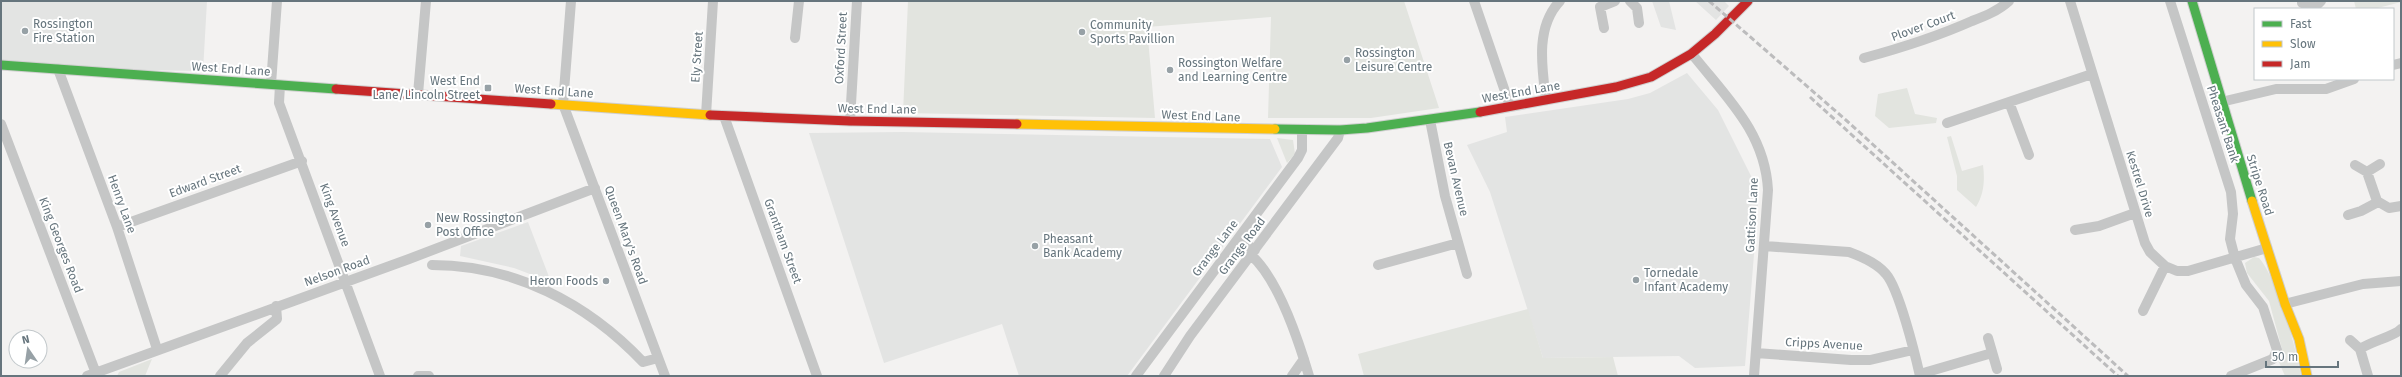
<svg xmlns="http://www.w3.org/2000/svg" width="2402" height="377" font-family="'Fira Sans',sans-serif">
<style>
.built{fill:#e3e4e3}
.green{fill:#e2e4df}
.lines{fill:none;stroke-linecap:round;stroke-linejoin:round}
.fast-casing{stroke:#cfcfcf;stroke-width:11}
.slow-casing{stroke:#cfcfcf;stroke-width:11}
.jam-casing{stroke:#cfcfcf;stroke-width:11}
.street{stroke:#c5c6c6;stroke-width:10}
.fast{stroke:#4caf50;stroke-width:9}
.slow{stroke:#ffc107;stroke-width:9}
.jam{stroke:#c62828;stroke-width:9}
.rail{stroke:#bcbcbd;stroke-width:3;stroke-dasharray:6 3;stroke-linecap:butt}
.poi-dot{fill:#97a1a6;stroke:#fff;stroke-width:1.5}
.labels{text-anchor:middle;dominant-baseline:central;stroke-width:4;stroke-linejoin:round;paint-order:stroke}
.poi-label{font-size:12px;fill:#66757d;stroke:#fff;text-anchor:start}
.street-label{font-size:12px;fill:#66757d;stroke:#fff}
</style>
<rect width="100%" height="100%" fill="#f3f2f1"/>
<path class="built" d="M 1,1 L 207,1 L 203,71 L 1,68 Z
M 1652,1 L 1669,1 L 1676,30 L 1661,27 Z
M 1695,1 L 1724,1 L 1729,6 L 1716,20 Z
M 1687,73 L 1718,110 L 1759,192 L 1745,366 L 1695,368 L 1679,356 L 1543,358 L 1490,192 L 1467,145 L 1507,132 L 1505,117 L 1628,99 L 1650,93 Z
M 903,132 L 1270,139 L 1282,167 L 1127,376 L 1019,376 L 1002,324 L 884,363 L 809,133 Z
M 528,222 L 551,282 L 514,268 L 460,256 L 461,246 Z"/>
<path class="green" d="M 908,1 L 1404,1 L 1439,108 L 1371,118 L 1268,118 L 1271,17 L 1147,27 L 1155,118 L 903,113 Z
M 2354,1 L 2401,1 L 2401,2 L 2374,9 L 2356,9 Z
M 1907,88 L 1915,114 L 1937,118 L 1936,123 L 1889,128 L 1875,116 L 1878,94 Z
M 1951,136 L 1962,171 L 1983,165 C 1985,180 1984,194 1976,207 L 1957,190 L 1957,176 L 1947,137 Z
M 1277,138 L 1293,140 L 1295,154 L 1287,163 Z
M 2254,257 L 2259,258 C 2277,278 2296,348 2301,376 L 2285,376 L 2278,360 L 2282,349 L 2269,301 L 2247,273 L 2245,263 Z
M 1528,309 L 1543,358 L 1613,357 L 1618,376 L 1364,376 L 1358,354 Z
M 152,359 L 145,376 L 117,376 L 119,372 Z"/>
<g class="lines">
<g class="fast-casing">
<path id="fast" d="M 2192,1 L 2252,201
M 1,65 L 336,89
M 1275,129 L 1340,130 L 1367,128 L 1480,112"/>
</g>
<g class="slow-casing">
<path id="slow" d="M 551,104 L 710,115
M 1017,124 L 1275,129
M 2252,201 L 2285,304 L 2299,339 L 2307,376"/>
</g>
<g class="jam-casing">
<path id="jam" d="M 336,89 L 551,104
M 1480,112 L 1616,87 L 1651,77 L 1691,54 L 1715,34 L 1748,1
M 710,115 L 850,121 L 1017,124"/>
</g>
<path class="street" d="M 571,1 L 563,104 L 665,376
M 1474,1 L 1510,106
M 1630,1 L 1637,8 L 1639,23
M 2070,1 L 2145,243 L 2150,252 L 2165,266 L 2177,271 L 2188,271 L 2267,248
M 2170,1 L 2231,192 L 2233,214 L 2230,239 L 2235,258 L 2246,285 L 2263,307 L 2277,350 L 2273,359 L 2231,376
M 2302,3 L 2317,5 L 2321,1
M 1604,28 L 1600,7 L 1615,1
M 795,38 L 799,1
M 1692,54 C 1726,97 1765,132 1768,190 L 1754,376
M 1864,58 C 1901,48 1936,37 1972,21 C 1985,16 1998,11 2009,1
M 2393,65 L 2401,63
M 58,69 L 117,227 L 157,349
M 271,84 L 277,1
M 280,85 L 279,103 L 380,376
M 418,94 L 426,1
M 1546,100 C 1542,68 1535,27 1560,1
M 2009,102 L 2029,155
M 2221,102 L 2276,89 L 2326,89 L 2354,79
M 706,115 L 713,1
M 724,116 L 817,376
M 1430,120 L 1445,196 L 1467,274
M 850,121 L 857,1
M 1947,123 L 2092,74
M 1,124 L 97,376
M 2355,165 L 2367,172 L 2380,164
M 2367,172 L 2377,201 L 2389,208 L 2401,206
M 2348,215 L 2361,211 L 2378,202
M 117,227 L 302,161
M 2075,230 L 2099,226 L 2135,213
M 1238,239 L 1255,250
M 1764,246 L 1849,252 C 1863,257 1877,263 1886,274 C 1899,289 1915,354 1920,376
M 1251,255 C 1278,279 1299,342 1309,376
M 432,265 C 514,265 587,303 643,362 L 658,358
M 1378,265 L 1458,243
M 2285,304 L 2363,284 L 2401,281
M 2143,311 L 2165,266
M 1988,338 L 1997,369
M 2350,340 L 2360,349 L 2368,376
M 2360,349 C 2372,341 2395,336 2401,329
M 1756,353 L 1851,360 L 1870,360 L 1913,350
M 1920,374 L 1992,353
M 87,376 L 409,259 L 595,188
M 220,376 L 247,343 L 277,319 L 276,306
M 418,376 L 429,376
M 1136,376 L 1298,158 L 1302,150 L 1302,131
M 1164,376 L 1190,336 L 1338,138 L 1340,130
M 1292,376 L 1304,359"/>
<use href="#fast" class="fast"/>
<use href="#slow" class="slow"/>
<use href="#jam" class="jam"/>
<path class="rail" d="M 1709,1 L 1847,121 L 2128,376
M 1810,97 L 2118,376"/>
</g>
<g class="poi-dot">
<circle cx="25" cy="31" r="4"/>
<circle cx="1082" cy="32" r="4"/>
<circle cx="1347" cy="60" r="4"/>
<circle cx="1170" cy="70" r="4"/>
<rect x="484" y="84" width="8" height="8" rx="2"/>
<circle cx="428" cy="225" r="4"/>
<circle cx="1035" cy="246" r="4"/>
<circle cx="1636" cy="280" r="4"/>
<circle cx="606" cy="281" r="4"/>
</g>
<g class="labels">
<g class="poi-label">
<text x="33" y="24">Rossington<tspan x="33" dy="14">Fire Station</tspan></text>
<text x="1090" y="25">Community<tspan x="1090" dy="14">Sports Pavillion</tspan></text>
<text x="1355" y="53">Rossington<tspan x="1355" dy="14">Leisure Centre</tspan></text>
<text x="1178" y="63">Rossington Welfare<tspan x="1178" dy="14">and Learning Centre</tspan></text>
<text x="480" y="81" text-anchor="end">West End<tspan x="480" dy="14">Lane/Lincoln Street</tspan></text>
<text x="436" y="218">New Rossington<tspan x="436" dy="14">Post Office</tspan></text>
<text x="1043" y="239">Pheasant<tspan x="1043" dy="14">Bank Academy</tspan></text>
<text x="1644" y="273">Tornedale<tspan x="1644" dy="14">Infant Academy</tspan></text>
<text x="598" y="281" text-anchor="end">Heron Foods</text>
</g>
<g class="street-label">
<text transform="translate(1923 26) rotate(-20)">Plover Court</text>
<text transform="translate(841 48) rotate(-87)">Oxford Street</text>
<text transform="translate(697 57) rotate(-86)">Ely Street</text>
<text transform="translate(231 69) rotate(4)">West End Lane</text>
<text transform="translate(554 91) rotate(4)">West End Lane</text>
<text transform="translate(1521 92) rotate(-10)">West End Lane</text>
<text transform="translate(877 109) rotate(1)">West End Lane</text>
<text transform="translate(1201 116) rotate(2)">West End Lane</text>
<text transform="translate(2223 124) rotate(72)">Pheasant Bank</text>
<text transform="translate(1456 179) rotate(77)">Bevan Avenue</text>
<text transform="translate(205 181) rotate(-20)">Edward Street</text>
<text transform="translate(2140 184) rotate(73)">Kestrel Drive</text>
<text transform="translate(2260 185) rotate(72)">Stripe Road</text>
<text transform="translate(122 204) rotate(70)">Henry Lane</text>
<text transform="translate(335 215) rotate(70)">King Avenue</text>
<text transform="translate(1752 215) rotate(-87)">Gattison Lane</text>
<text transform="translate(626 235) rotate(70)">Queen Mary's Road</text>
<text transform="translate(783 241) rotate(70)">Grantham Street</text>
<text transform="translate(61 245) rotate(69)">King Georges Road</text>
<text transform="translate(1242 246) rotate(-53)">Grange Road</text>
<text transform="translate(1215 248) rotate(-53)">Grange Lane</text>
<text transform="translate(337 271) rotate(-20)">Nelson Road</text>
<text transform="translate(1824 344) rotate(3)">Cripps Avenue</text>
</g>
</g>
<rect width="2402" height="377" fill="none" stroke="#66757d" stroke-width="4"/>
<rect x="2254" y="8" width="140" height="72" fill="#ffffff" stroke="#c2c8cb"/>
<rect x="2262" y="21" width="20" height="6" fill="#4caf50" stroke="#c2c8cb"/>
<text x="2290" y="28" font-size="12" fill="#66757d">Fast</text>
<rect x="2262" y="41" width="20" height="6" fill="#ffc107" stroke="#c2c8cb"/>
<text x="2290" y="48" font-size="12" fill="#66757d">Slow</text>
<rect x="2262" y="61" width="20" height="6" fill="#c62828" stroke="#c2c8cb"/>
<text x="2290" y="68" font-size="12" fill="#66757d">Jam</text>
<g transform="translate(28 349) rotate(347)"><circle r="19" fill="#ffffff" stroke="#c2c8cb"/>
<path d="M0-3L7 15L0 10L-7 15Z" fill="#97a1a6"/>
<text y="-6" font-size="11" font-weight="bold" text-anchor="middle" fill="#66757d">N</text>
</g>
<path d="M2266 361v6h72v-6" fill="none" stroke="#66757d" stroke-width="2"/>
<text x="2272" y="361" font-size="12" fill="#66757d" stroke="#ffffff" stroke-width="3" paint-order="stroke">50 m</text>
</svg>
